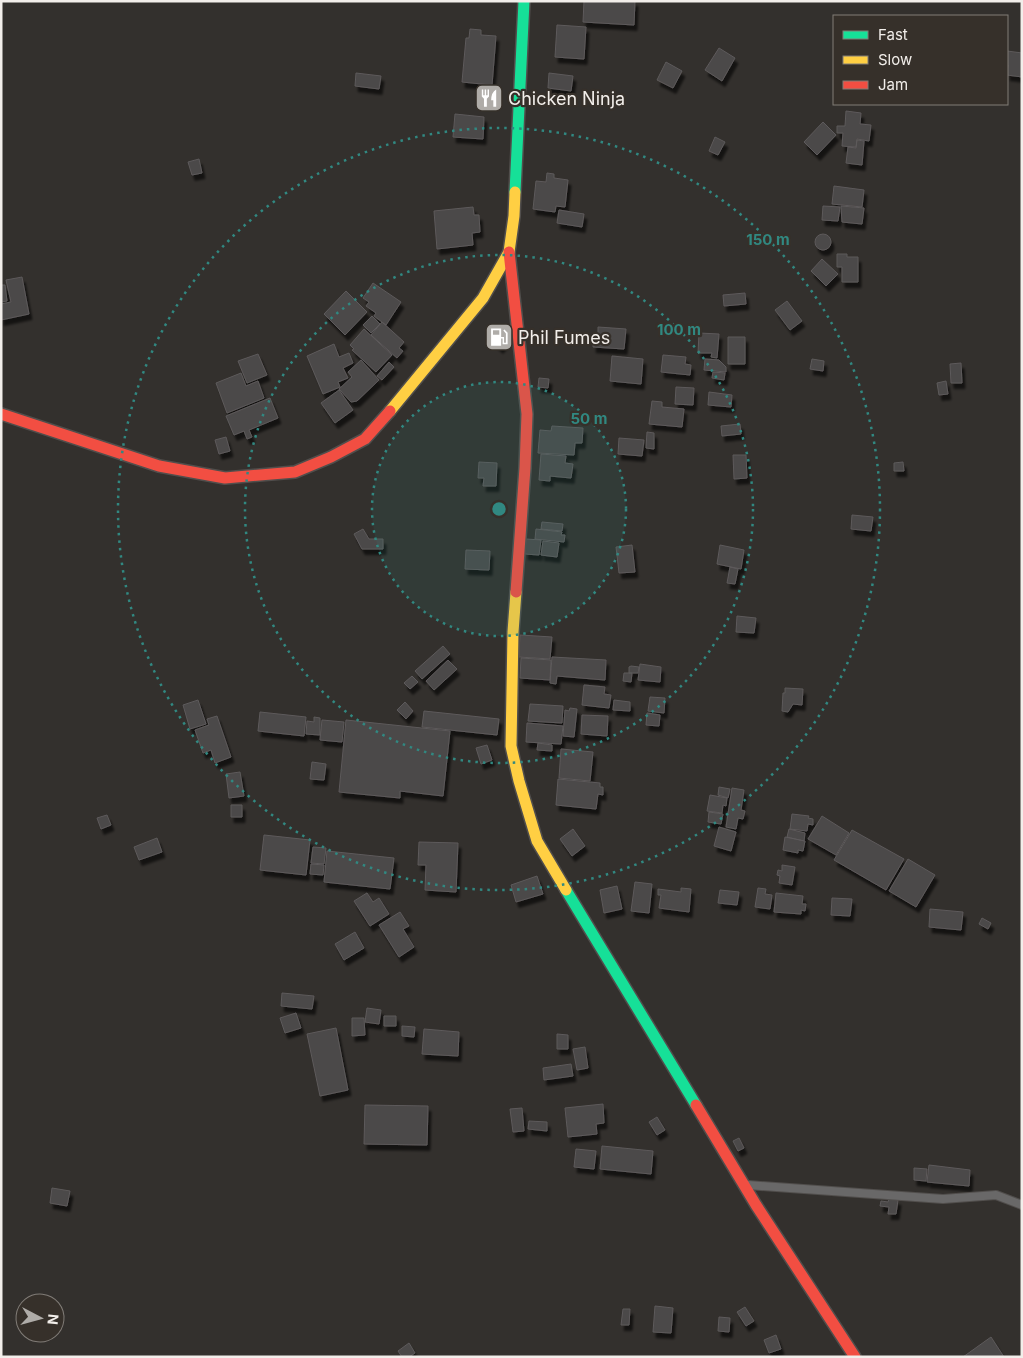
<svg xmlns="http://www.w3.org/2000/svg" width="1023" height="1358" font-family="Inter,sans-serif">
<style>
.building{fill:#4b4848;stroke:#5d5a5b;filter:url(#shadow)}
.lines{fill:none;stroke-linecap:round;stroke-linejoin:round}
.lane-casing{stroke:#514e4c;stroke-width:10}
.fast-casing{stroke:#514e4c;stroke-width:14}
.slow-casing{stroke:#514e4c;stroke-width:14}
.jam-casing{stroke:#514e4c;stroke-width:14}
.lane{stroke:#696868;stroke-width:8}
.fast{stroke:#16e098;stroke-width:11}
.slow{stroke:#ffcf43;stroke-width:11}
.jam{stroke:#f24e42;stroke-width:11}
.ring{fill:none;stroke:#318881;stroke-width:2.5;stroke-dasharray:2.5 5}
.labels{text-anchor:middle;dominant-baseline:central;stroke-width:4.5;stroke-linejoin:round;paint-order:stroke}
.poi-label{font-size:18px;fill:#f2eeea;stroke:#36302a;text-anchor:start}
.centre{fill:#318881;stroke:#36302a;stroke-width:2.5}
.ring-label{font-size:15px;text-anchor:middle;font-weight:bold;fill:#318881;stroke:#36302a;stroke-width:4.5;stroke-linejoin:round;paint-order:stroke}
</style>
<defs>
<filter id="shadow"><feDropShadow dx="3" dy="5.5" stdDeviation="1" flood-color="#0009"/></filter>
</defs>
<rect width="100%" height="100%" fill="#33302d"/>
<path class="building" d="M 584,1 L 635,1 L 634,25 L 583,22 Z
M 557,25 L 586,27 L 584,59 L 555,57 Z
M 470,29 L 481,30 L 481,35 L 496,36 L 492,85 L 462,82 L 466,38 L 469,38 Z
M 719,48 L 735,58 L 722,81 L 705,70 Z
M 1007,51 L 1022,53 L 1022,77 L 1007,75 L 1008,65 L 1007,65 Z
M 666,62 L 682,71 L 673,88 L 657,80 Z
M 356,73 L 381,76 L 379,89 L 355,86 Z
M 549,73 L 573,76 L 571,91 L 548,88 Z
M 846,111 L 861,113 L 860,124 L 871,125 L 869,141 L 857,139 L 856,147 L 842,146 L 843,133 L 837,133 L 837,126 L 845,126 Z
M 455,114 L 484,117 L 483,139 L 453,137 Z
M 823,122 L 836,135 L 817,155 L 804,142 Z
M 715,137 L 725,142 L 718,155 L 709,151 Z
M 857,140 L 864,141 L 862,165 L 846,163 L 848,147 L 856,148 Z
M 199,159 L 202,173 L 192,175 L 188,162 Z
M 547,173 L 554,174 L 554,178 L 568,180 L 565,207 L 556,206 L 555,212 L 533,209 L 536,181 L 546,182 Z
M 834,186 L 864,190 L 862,207 L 832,204 Z
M 823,206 L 840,207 L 838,221 L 822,220 Z
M 841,206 L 864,208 L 862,224 L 842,222 Z
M 473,207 L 474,215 L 479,215 L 480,232 L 472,233 L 473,245 L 437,249 L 434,211 Z
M 559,210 L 584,214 L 582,227 L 557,223 Z
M815 242a8 8 0 1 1 16 0a8 8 0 1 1-16 0Z
M 837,254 L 847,254 L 847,257 L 858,257 L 858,282 L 842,282 L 842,267 L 837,267 Z
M 822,259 L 838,274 L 826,286 L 811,271 Z
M 22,277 L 29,314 L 1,320 L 1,304 L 11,302 L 6,280 Z
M 373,283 L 401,302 L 386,325 L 374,316 L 376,313 L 366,306 L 369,302 L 363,298 Z
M 1,285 L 5,285 L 7,301 L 1,302 Z
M 346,291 L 367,312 L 345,335 L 324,314 Z
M 745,293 L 746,304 L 724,306 L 723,295 Z
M 787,301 L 802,321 L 790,330 L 775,310 Z
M 372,316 L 380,324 L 371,333 L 363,325 Z
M 382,322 L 404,342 L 399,348 L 403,351 L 397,358 L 371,335 Z
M 498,326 L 510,337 L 500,348 L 488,337 Z
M 598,327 L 626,329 L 624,349 L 593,347 L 594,336 L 598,336 Z
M 364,329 L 392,355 L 376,372 L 352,350 L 354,349 L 350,345 Z
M 699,333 L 719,334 L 717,358 L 711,357 L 712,353 L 698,353 Z
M 728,337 L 745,337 L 745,364 L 728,364 Z
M 334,344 L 339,357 L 349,353 L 353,363 L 343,368 L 348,378 L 338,382 L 340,387 L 323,394 L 307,356 Z
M 258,354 L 267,375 L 247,383 L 238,361 Z
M 663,355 L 686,357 L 685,364 L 691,365 L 690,375 L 661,372 Z
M 612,356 L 643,359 L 641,384 L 610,381 Z
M 705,359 L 719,360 L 726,367 L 726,372 L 704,370 Z
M 812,359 L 824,361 L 823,371 L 810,369 Z
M 361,360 L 379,380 L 357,401 L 351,402 L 339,389 L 352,377 L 348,372 Z
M 389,362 L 394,367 L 382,380 L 377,376 Z
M 961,363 L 962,383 L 951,383 L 950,364 Z
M 713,372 L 725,373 L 724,380 L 712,378 Z
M 241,373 L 246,386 L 258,381 L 264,398 L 227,413 L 216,383 Z
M 539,378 L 549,379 L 548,388 L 538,387 Z
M 946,381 L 948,394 L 939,395 L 937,383 Z
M 676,387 L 694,388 L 693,405 L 675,404 Z
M 339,390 L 353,410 L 335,423 L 321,403 Z
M 709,392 L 732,395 L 731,407 L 708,405 Z
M 270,398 L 278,418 L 249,430 L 252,437 L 247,439 L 244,431 L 234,435 L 226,416 Z
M 652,401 L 662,402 L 662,407 L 684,409 L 682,427 L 649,424 Z
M 740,424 L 741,434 L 722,436 L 721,426 Z
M 552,426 L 583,428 L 582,443 L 575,443 L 574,455 L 538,453 L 540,430 L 551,431 Z
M 647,432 L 654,433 L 654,449 L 646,448 Z
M 226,437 L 230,451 L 219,454 L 215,440 Z
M 619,438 L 644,440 L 642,456 L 618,454 Z
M 541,454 L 566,456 L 565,463 L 573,464 L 571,478 L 550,476 L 550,481 L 539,480 Z
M 733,455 L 746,455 L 747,478 L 734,479 Z
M 479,462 L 497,463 L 496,486 L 483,486 L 484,478 L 478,478 Z
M 903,462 L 904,471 L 894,471 L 894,463 Z
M 852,515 L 873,517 L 871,531 L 851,529 Z
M 542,522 L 563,524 L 562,531 L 541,529 Z
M 363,529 L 369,539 L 383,539 L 383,549 L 362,549 L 354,534 Z
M 536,529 L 562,532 L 561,535 L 565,535 L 564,542 L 535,539 Z
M 526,539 L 541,540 L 539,555 L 525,554 Z
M 543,541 L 559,543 L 557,557 L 541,555 Z
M 632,545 L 635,572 L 619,573 L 616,547 Z
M 720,545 L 744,550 L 741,569 L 717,564 Z
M 466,550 L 490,551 L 489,570 L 465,569 Z
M 730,567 L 738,569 L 735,584 L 727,583 Z
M 737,616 L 756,618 L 754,633 L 736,632 Z
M 520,635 L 552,637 L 550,659 L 519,657 Z
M 443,646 L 450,654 L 422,679 L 415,671 Z
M 552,657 L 606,660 L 605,680 L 557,676 L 556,684 L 550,683 Z
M 521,658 L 551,660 L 550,680 L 520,678 Z
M 448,660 L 457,669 L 434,690 L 426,681 Z
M 640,664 L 661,667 L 660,682 L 638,680 Z
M 631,666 L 639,667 L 638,673 L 629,673 L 629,667 Z
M 624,673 L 632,673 L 631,682 L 623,681 Z
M 412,676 L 418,682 L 410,689 L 404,683 Z
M 584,685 L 605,687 L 604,694 L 611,695 L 609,708 L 582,705 Z
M 785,688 L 803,689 L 802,705 L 793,704 L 788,712 L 782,711 L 783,693 L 785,693 Z
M 650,697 L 665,698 L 664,713 L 648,711 Z
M 198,700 L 206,724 L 190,729 L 183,705 Z
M 614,700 L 630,702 L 630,711 L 613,710 Z
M 405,702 L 413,711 L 406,719 L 397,710 Z
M 530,704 L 563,706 L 562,723 L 528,721 Z
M 570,708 L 577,709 L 574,737 L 563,736 L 565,710 L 569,711 Z
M 424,711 L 499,719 L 497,735 L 422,727 Z
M 260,712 L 306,717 L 304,736 L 258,731 Z
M 647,713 L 660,715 L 659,726 L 646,725 Z
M 582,715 L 608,716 L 607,736 L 581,734 Z
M 217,716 L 231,757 L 215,763 L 211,750 L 203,753 L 195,730 L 209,725 L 207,719 Z
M 314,717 L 320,718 L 320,735 L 306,734 L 307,721 L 314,722 Z
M 322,720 L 344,722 L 342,742 L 320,740 Z
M 346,720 L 450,731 L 443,796 L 400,791 L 400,798 L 339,792 Z
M 527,723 L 563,726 L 561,744 L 526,742 Z
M 538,743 L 552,745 L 552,751 L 537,750 Z
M 487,745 L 492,760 L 481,764 L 476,748 Z
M 561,749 L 593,752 L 590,781 L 559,778 Z
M 312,762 L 326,764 L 324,780 L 310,779 Z
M 240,772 L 244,796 L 229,798 L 226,774 Z
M 558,779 L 600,783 L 600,787 L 603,787 L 603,795 L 598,794 L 596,809 L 556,805 Z
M 719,787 L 730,789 L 728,798 L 718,795 Z
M 732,788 L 744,790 L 741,810 L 745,811 L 743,819 L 738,818 L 736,829 L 726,827 Z
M 710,795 L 727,798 L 726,806 L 723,805 L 722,813 L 707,811 Z
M 231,805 L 242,805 L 242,817 L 231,817 Z
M 709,812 L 723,814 L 721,824 L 708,822 Z
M 792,814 L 809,816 L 808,818 L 813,819 L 813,825 L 808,824 L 807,831 L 790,829 Z
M 107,815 L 111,825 L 101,829 L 97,818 Z
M 822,816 L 849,833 L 836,855 L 808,839 Z
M 719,827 L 736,832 L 731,851 L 714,846 Z
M 573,829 L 585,846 L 572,856 L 560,839 Z
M 789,829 L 805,833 L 804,841 L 787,837 Z
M 852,830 L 904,859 L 886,890 L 834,860 Z
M 264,835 L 310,840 L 306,875 L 260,870 Z
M 785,837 L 805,841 L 803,851 L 798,850 L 798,853 L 783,850 Z
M 157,838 L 162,852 L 139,860 L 134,847 Z
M 419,842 L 458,843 L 456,892 L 425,890 L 426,865 L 418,865 Z
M 313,847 L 326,848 L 324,864 L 311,863 Z
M 327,851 L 394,858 L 390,889 L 324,882 Z
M 908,859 L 935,875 L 916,907 L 889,891 Z
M 311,864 L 324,865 L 323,875 L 310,874 Z
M 782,865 L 795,867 L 792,885 L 779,883 L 780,876 L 777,875 L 778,870 L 782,871 Z
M 537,876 L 543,894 L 516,902 L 511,885 Z
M 635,882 L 652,884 L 649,913 L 631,911 Z
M 617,886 L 622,909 L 604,913 L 600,890 Z
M 681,888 L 691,889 L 689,912 L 659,908 L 661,895 L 658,895 L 658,889 L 681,892 Z
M 758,888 L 766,889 L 765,894 L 772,895 L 770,909 L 755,907 Z
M 720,890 L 739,892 L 737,905 L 718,903 Z
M 367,893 L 373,902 L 379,898 L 389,914 L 370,926 L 354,901 Z
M 776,893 L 803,896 L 802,904 L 806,904 L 805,911 L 801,910 L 801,914 L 774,912 Z
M 832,898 L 852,899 L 850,916 L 831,915 Z
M 930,909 L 963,912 L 961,930 L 929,927 Z
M 400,912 L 409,926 L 403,929 L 414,947 L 399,957 L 379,925 Z
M 982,918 L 991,923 L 988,929 L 979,924 Z
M 355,932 L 364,948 L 344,960 L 335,944 Z
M 282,993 L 314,996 L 312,1009 L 281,1006 Z
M 367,1008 L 381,1010 L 379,1024 L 365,1022 Z
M 296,1013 L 301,1028 L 285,1033 L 280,1018 Z
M 384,1016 L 396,1016 L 396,1026 L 384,1026 Z
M 352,1018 L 364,1018 L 365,1035 L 352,1036 Z
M 402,1026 L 415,1027 L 414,1037 L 402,1036 Z
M 336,1028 L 348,1090 L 320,1096 L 307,1034 Z
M 424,1029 L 459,1032 L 458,1056 L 422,1054 Z
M 557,1034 L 568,1035 L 568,1049 L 557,1049 Z
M 585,1047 L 588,1068 L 577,1070 L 573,1049 Z
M 571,1064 L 573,1076 L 544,1080 L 543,1068 Z
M 603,1104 L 604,1123 L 596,1124 L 597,1134 L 568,1137 L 565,1108 Z
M 365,1105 L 428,1106 L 427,1145 L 364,1144 Z
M 522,1108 L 524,1131 L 513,1132 L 510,1109 Z
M 657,1117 L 665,1130 L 657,1135 L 649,1122 Z
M 529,1121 L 547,1122 L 547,1131 L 528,1129 Z
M 739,1138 L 744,1148 L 738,1151 L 733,1141 Z
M 602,1146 L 653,1151 L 651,1174 L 600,1169 Z
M 576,1149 L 596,1151 L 594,1169 L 574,1167 Z
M 929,1165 L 970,1170 L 969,1186 L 927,1182 Z
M 914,1168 L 927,1169 L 926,1181 L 914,1180 Z
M 52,1188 L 70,1191 L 67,1206 L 50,1203 Z
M 889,1199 L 898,1200 L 896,1214 L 888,1214 L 889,1207 L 880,1206 L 881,1201 L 888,1202 Z
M 655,1306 L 673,1308 L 671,1333 L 653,1332 Z
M 745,1307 L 754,1321 L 746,1326 L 737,1312 Z
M 623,1309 L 630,1309 L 629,1325 L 621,1325 Z
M 719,1317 L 730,1318 L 729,1332 L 718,1331 Z
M 776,1335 L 781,1349 L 769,1353 L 764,1340 Z
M 991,1337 L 1004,1357 L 963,1357 Z
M 409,1343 L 415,1353 L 409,1357 L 402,1357 L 398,1351 Z"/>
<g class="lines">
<g class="lane-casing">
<path id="lane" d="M 748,1185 L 943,1199 L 996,1195 L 1022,1205"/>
</g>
<g class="fast-casing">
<path id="fast" d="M 515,192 L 524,1
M 566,890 L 696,1105"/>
</g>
<g class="slow-casing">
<path id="slow" d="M 390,411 L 483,298 L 509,252 L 514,216 L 515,192
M 516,592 L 513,632 L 511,746 L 519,781 L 537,841 L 566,890"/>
</g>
<g class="jam-casing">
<path id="jam" d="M 509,252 L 527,414 L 525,468 L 516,592
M 1,414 L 159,466 L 225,478 L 295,472 L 331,457 L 365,439 L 390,411
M 696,1105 L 756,1205 L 855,1357"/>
</g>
<use href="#lane" class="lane"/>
<use href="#fast" class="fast"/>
<use href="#slow" class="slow"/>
<use href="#jam" class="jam"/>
</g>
<circle cx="499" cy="509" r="127" fill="#318881" fill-opacity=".12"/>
<g class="ring">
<circle cx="499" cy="509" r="127"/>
<circle cx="499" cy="509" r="254"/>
<circle cx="499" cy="509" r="381"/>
</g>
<defs>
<g id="restaurant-square" transform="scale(1.4375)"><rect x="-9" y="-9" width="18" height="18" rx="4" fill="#afaca8" stroke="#36302a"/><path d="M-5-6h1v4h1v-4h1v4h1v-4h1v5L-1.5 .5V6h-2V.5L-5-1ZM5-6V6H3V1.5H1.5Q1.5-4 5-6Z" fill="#fff"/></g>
<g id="fuel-square" transform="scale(1.4375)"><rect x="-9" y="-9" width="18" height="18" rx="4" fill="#afaca8" stroke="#36302a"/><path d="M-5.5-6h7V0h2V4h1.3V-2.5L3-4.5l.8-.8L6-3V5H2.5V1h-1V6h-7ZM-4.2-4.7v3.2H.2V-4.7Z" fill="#fff"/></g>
</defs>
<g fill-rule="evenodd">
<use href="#restaurant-square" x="489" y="98"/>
<use href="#fuel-square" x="499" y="337"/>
</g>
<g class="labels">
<g class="poi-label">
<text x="508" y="98">Chicken Ninja</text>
<text x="518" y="337">Phil Fumes</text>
</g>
</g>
<circle cx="499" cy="509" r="8" class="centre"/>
<g class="ring-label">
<text x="768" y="245">150 m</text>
<text x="679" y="335">100 m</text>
<text x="589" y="424">50 m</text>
</g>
<rect width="1023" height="1358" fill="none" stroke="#f2eeea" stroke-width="5"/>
<rect x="833" y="15" width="175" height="90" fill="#36302a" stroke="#817c77"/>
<rect x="843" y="31" width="25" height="8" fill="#16e098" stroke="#817c77"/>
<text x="878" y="40" font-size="15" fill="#f2eeea">Fast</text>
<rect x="843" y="56" width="25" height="8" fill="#ffcf43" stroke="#817c77"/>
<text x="878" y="65" font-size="15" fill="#f2eeea">Slow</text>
<rect x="843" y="81" width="25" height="8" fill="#f24e42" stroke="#817c77"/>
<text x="878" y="90" font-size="15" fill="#f2eeea">Jam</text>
<g transform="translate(40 1318) rotate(96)"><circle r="24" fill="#36302a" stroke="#817c77"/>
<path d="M0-4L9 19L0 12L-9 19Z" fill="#afaca8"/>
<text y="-8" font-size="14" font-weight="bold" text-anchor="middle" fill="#f2eeea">N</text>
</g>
</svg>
